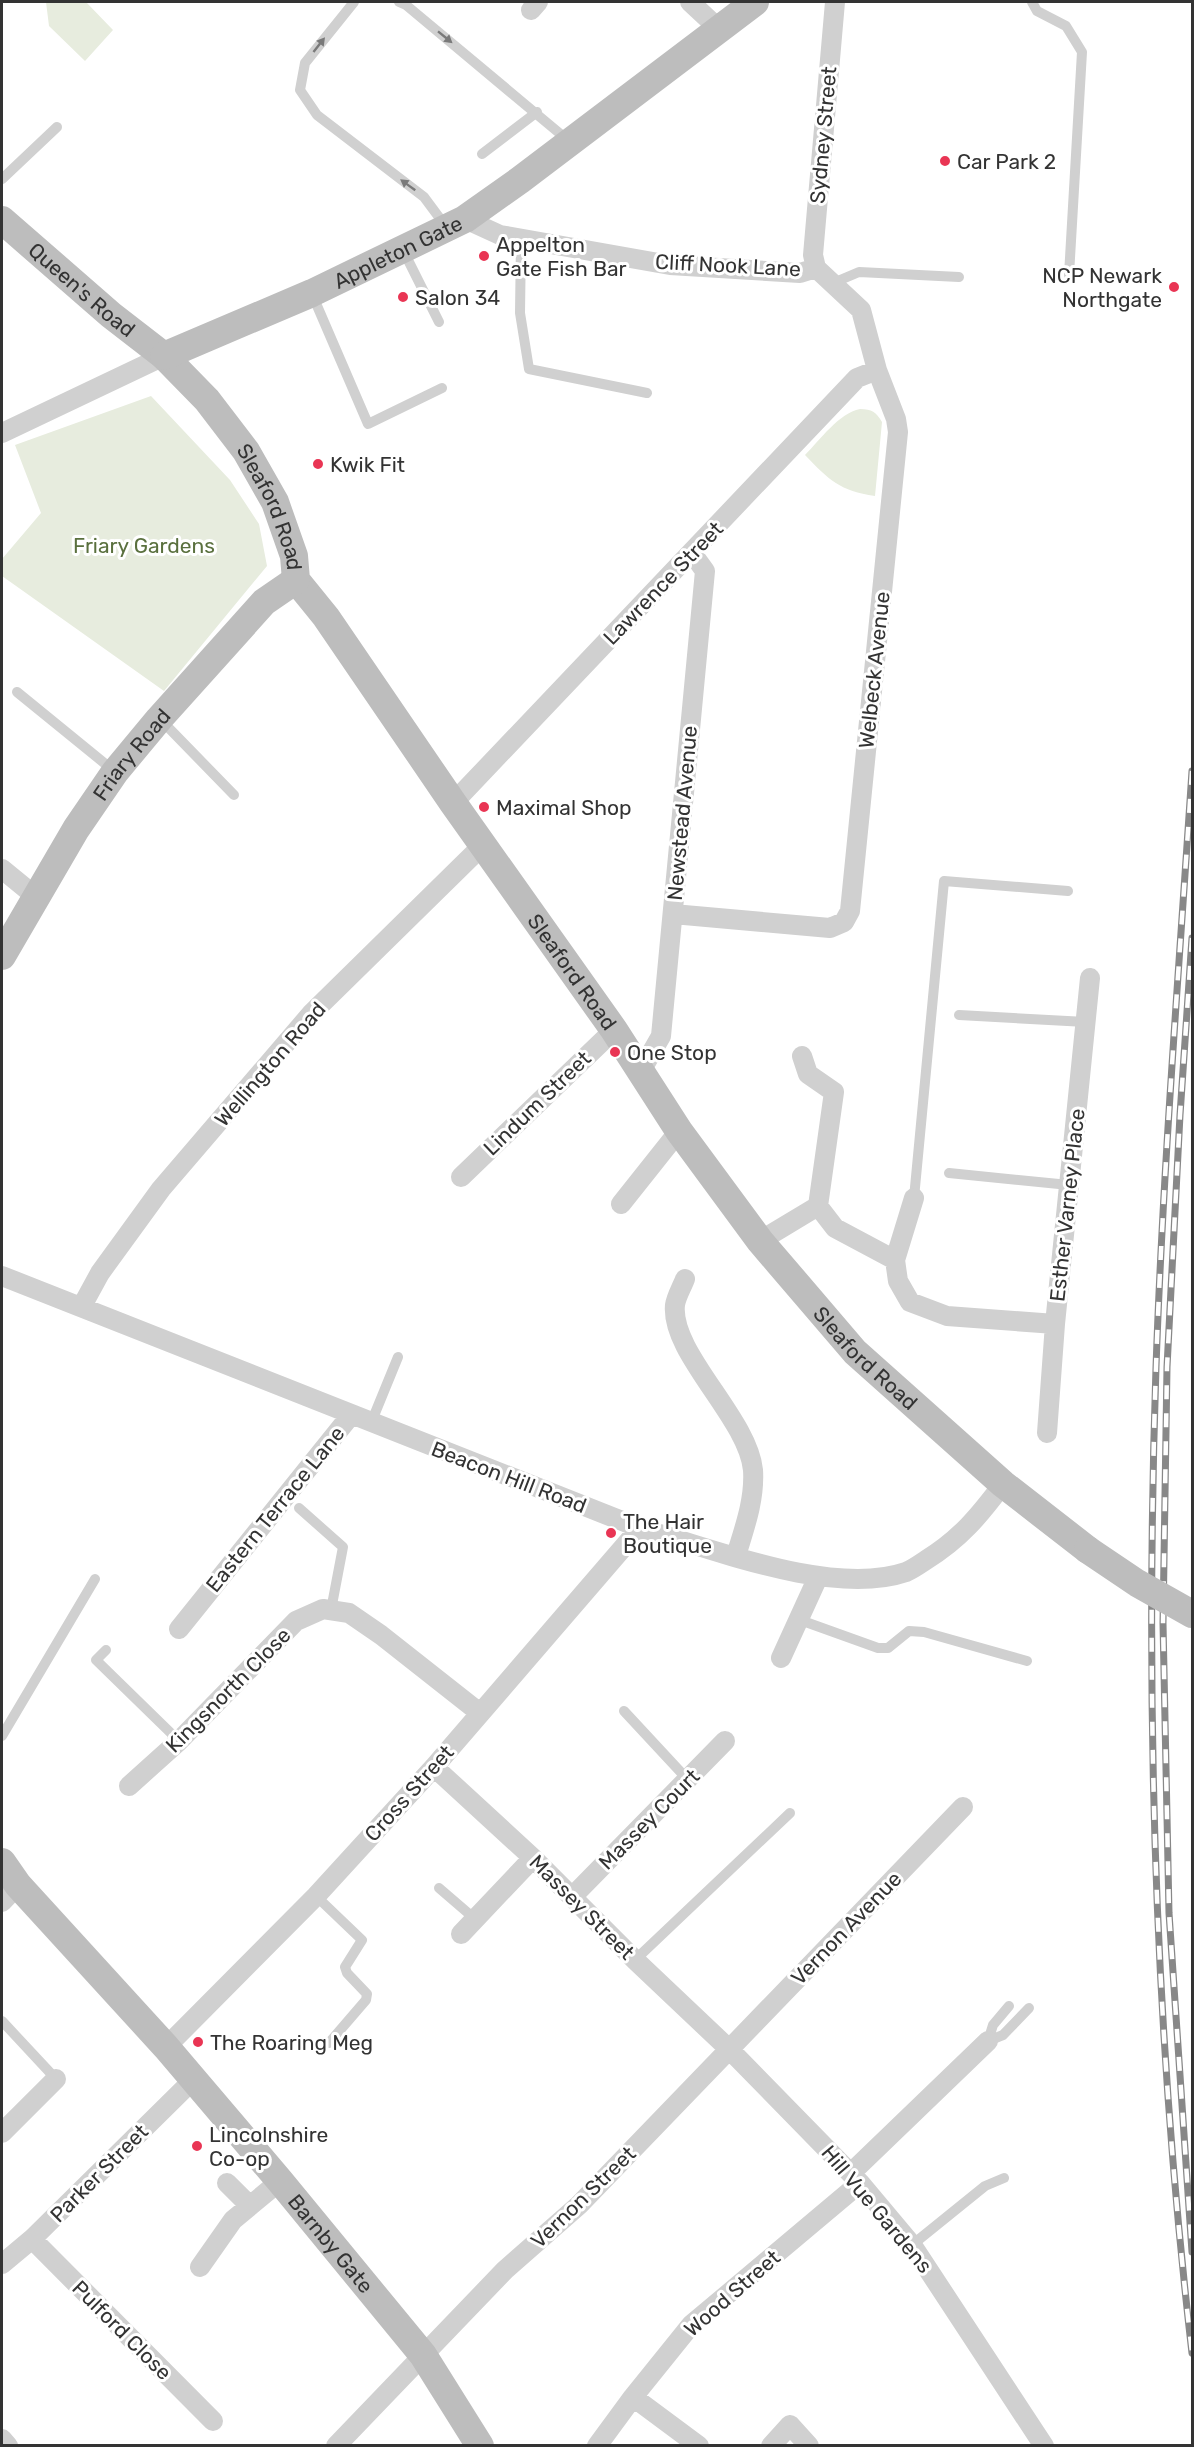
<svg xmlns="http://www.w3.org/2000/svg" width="1194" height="2447" font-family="Rubik,sans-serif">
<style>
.green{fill:#e7ecde}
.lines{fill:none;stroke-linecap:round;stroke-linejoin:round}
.lane{stroke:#d0d0d0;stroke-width:10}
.street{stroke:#d0d0d0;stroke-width:20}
.secondary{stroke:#bdbdbd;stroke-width:28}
.rail-casing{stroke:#888;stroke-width:7}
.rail{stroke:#fff;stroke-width:4.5;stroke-dasharray:14;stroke-linecap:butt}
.secondary-bridge{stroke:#bdbdbd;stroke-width:28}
.oneway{fill:#7a7a7a}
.poi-dot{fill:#e93554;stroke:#fff;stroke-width:2}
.labels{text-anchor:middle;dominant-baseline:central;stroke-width:6;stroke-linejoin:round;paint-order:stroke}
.street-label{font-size:21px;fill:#333;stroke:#fff}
.poi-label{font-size:21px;fill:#333;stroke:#fff;text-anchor:start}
.park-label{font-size:21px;fill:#5a703e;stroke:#fff}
</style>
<rect width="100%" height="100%" fill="#fff"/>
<path class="green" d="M 46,2 L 86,2 L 113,30 L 85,61 L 49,26 Z
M 151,396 L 230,480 L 259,524 L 267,566 L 164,691 L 2,576 L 2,559 L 41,513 L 15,445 Z
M 860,409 C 872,409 876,412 882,422 L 875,496 C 840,491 829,480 805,455 C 820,440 839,413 860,409 Z"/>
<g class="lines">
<path class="lane" d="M 354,2 L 305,63 L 300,90 L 317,115 L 424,197 L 447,228
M 399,2 L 406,5 L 570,142
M 1032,2 L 1037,11 L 1066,26 L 1082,52 L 1069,275
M 482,154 L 537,112
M 2,179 L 57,127
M 521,240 L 520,313 L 529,369 L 647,393
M 403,250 L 439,322
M 833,283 L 859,272 L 959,277
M 312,294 L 368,424 L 442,388
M 17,692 L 114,771
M 161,720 L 234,795
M 959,1015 L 1086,1022
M 949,1173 L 1069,1185
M 914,1198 L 944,881 L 1068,891
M 371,1423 L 398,1357
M 299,1508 L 343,1547 L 331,1610
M 800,1620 L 878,1648 L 888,1648 L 909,1631 L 924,1632 L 1027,1661
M 106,1650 L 96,1660 L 179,1741
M 624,1711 L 688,1780
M 2,1736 L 95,1579
M 439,1888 L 475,1919
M 316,1896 L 362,1940 L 345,1967 L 347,1973 L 367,1994 L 366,2000 L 329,2043
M 635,1960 L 790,1813
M 2,2021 L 56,2079
M 988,2041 L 1003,2035 L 1029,2008
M 988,2041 L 993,2025 L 1009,2006
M 912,2245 L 985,2186 L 1004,2178"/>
<path class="street" d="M 690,2 L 719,29
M 531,10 L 538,2
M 465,219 L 500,235 L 670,265 L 800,273 L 816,268
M 816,268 L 813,255 L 835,2
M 2,433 L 164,356
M 453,803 L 857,378 L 877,370
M 2,869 L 35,896
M 673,914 L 830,928 L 844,922 L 850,911 L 898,432 L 896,419 L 877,370 L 861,310 L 816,268
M 802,1056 L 808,1074 L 834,1092 L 818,1206
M 641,1071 L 661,1036 L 705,571 L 692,553
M 461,1177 L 614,1030
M 621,1204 L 679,1131
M 760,1241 L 818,1206 L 835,1228 L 895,1260 L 914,1198
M 895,1260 L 898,1281 L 910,1302 L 947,1316 L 1055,1324
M 2,1276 L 640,1528 C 713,1549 833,1597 906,1572 C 913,1569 920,1564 926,1560 C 960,1539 979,1516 1003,1484
M 685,1279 C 682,1287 676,1297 675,1305 C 670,1353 748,1418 753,1470 C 755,1500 744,1529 736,1556
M 82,1306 L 100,1273 L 161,1189 L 311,1014 L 484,844
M 1047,1433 L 1055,1324 L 1090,978
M 179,1629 L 351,1415
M 781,1658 L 818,1577
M 434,1767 L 533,1858 L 635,1960 L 729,2049 L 860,2183 L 912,2245 L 1044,2446
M 129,1786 L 179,1741 L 296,1621 L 323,1609 L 349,1613 L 381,1635 L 480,1713
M 572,1897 L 725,1741
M 2,1902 L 18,1885
M 461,1934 L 533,1858
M 166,2047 L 316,1896 L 434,1767 L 640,1528
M 2,2133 L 56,2079
M 851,2173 L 988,2041
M 227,2183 L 250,2206
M 32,2239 L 213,2421
M 2,2264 L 32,2239 L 193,2080
M 200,2267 L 233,2220 L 280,2181
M 633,2397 L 699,2446
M 2,2439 L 8,2446
M 336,2446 L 505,2270 L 579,2205 L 963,1807
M 597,2446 L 633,2397 L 691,2325 L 860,2183
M 771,2446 L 790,2425 L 809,2446"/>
<g class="secondary">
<path id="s1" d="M 2,220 L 111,315 L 164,356 L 207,400 L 246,451 L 275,502 L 294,556 L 296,580 L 326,617 L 453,803 L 614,1030 L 679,1131 L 760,1241 L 855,1352 L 1003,1484 L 1088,1550"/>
<path id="s2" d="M 164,356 L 312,293 L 465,219 L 520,180 L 755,2"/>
<path id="s3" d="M 2,956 L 76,829 L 115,772 L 159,719 L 264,602 L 296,580"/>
<path id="s4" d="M 2,1862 L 18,1885 L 166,2047 L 280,2181 L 423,2355 L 480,2446"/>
</g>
<g class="rail-casing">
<path id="rail" d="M 1192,771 C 1179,969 1163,1168 1156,1367 C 1145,1695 1154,2027 1192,2353
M 1192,938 L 1180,1115 L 1167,1367 L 1163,1623 L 1169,1913 L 1192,2252"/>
</g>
<use href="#rail" class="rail"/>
<path class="secondary-bridge" d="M 1088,1550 L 1137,1583 L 1192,1614"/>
</g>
<defs><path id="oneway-solid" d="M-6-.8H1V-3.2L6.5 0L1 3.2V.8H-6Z" transform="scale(1.5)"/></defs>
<g class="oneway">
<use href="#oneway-solid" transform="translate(445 37) rotate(39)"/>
<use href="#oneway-solid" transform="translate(319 45) rotate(-52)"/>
<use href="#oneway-solid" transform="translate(408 185) rotate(-144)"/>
</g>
<g class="poi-dot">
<circle cx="945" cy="161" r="6"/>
<circle cx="484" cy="256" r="6"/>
<circle cx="1174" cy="287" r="6"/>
<circle cx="403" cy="297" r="6"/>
<circle cx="318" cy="464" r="6"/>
<circle cx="484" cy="807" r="6"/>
<circle cx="615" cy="1052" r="6"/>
<circle cx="611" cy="1533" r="6"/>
<circle cx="198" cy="2042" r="6"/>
<circle cx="197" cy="2146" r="6"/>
</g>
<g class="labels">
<g class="street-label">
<text transform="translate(823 135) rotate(-85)">Sydney Street</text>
<text stroke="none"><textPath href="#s2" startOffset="256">Appleton Gate</textPath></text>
<text transform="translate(728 265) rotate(3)">Cliff Nook Lane</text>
<text stroke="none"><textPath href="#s1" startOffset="106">Queen's Road</textPath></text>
<text stroke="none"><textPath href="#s1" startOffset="399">Sleaford Road</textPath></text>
<text transform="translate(663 583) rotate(-46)">Lawrence Street</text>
<text transform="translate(874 670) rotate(-84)">Welbeck Avenue</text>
<text stroke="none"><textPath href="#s3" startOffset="240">Friary Road</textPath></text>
<text transform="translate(682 813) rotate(-85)">Newstead Avenue</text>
<text stroke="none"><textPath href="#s1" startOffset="957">Sleaford Road</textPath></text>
<text transform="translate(270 1064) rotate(-49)">Wellington Road</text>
<text transform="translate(537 1103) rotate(-44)">Lindum Street</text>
<text transform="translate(1067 1205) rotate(-84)">Esther Varney Place</text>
<text stroke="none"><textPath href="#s1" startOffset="1443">Sleaford Road</textPath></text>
<text transform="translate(509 1477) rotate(21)">Beacon Hill Road</text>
<text transform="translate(275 1509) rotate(-51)">Eastern Terrace Lane</text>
<text transform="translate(228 1690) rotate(-45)">Kingsnorth Close</text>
<text transform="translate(409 1793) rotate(-48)">Cross Street</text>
<text transform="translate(649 1819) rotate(-45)">Massey Court</text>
<text transform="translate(582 1907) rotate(45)">Massey Street</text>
<text transform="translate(846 1928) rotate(-46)">Vernon Avenue</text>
<text transform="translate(99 2173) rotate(-45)">Parker Street</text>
<text transform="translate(583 2197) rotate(-44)">Vernon Street</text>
<text transform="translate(877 2209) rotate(50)">Hill Vue Gardens</text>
<text stroke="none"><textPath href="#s4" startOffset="504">Barnby Gate</textPath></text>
<text transform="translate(732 2293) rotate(-41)">Wood Street</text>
<text transform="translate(122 2330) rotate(45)">Pulford Close</text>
</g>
<g class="poi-label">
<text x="957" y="161">Car Park 2</text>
<text x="496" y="244">Appelton<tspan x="496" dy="24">Gate Fish Bar</tspan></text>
<text x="1162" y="275" text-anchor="end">NCP Newark<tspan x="1162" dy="24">Northgate</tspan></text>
<text x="415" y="297">Salon 34</text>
<text x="330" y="464">Kwik Fit</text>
<text x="496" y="807">Maximal Shop</text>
<text x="627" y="1052">One Stop</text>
<text x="623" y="1521">The Hair<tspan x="623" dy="24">Boutique</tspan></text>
<text x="210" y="2042">The Roaring Meg</text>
<text x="209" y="2134">Lincolnshire<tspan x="209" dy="24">Co-op</tspan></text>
</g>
<g class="park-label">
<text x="144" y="545">Friary Gardens</text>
</g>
</g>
<rect width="1194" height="2447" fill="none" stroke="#333333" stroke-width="6"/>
</svg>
